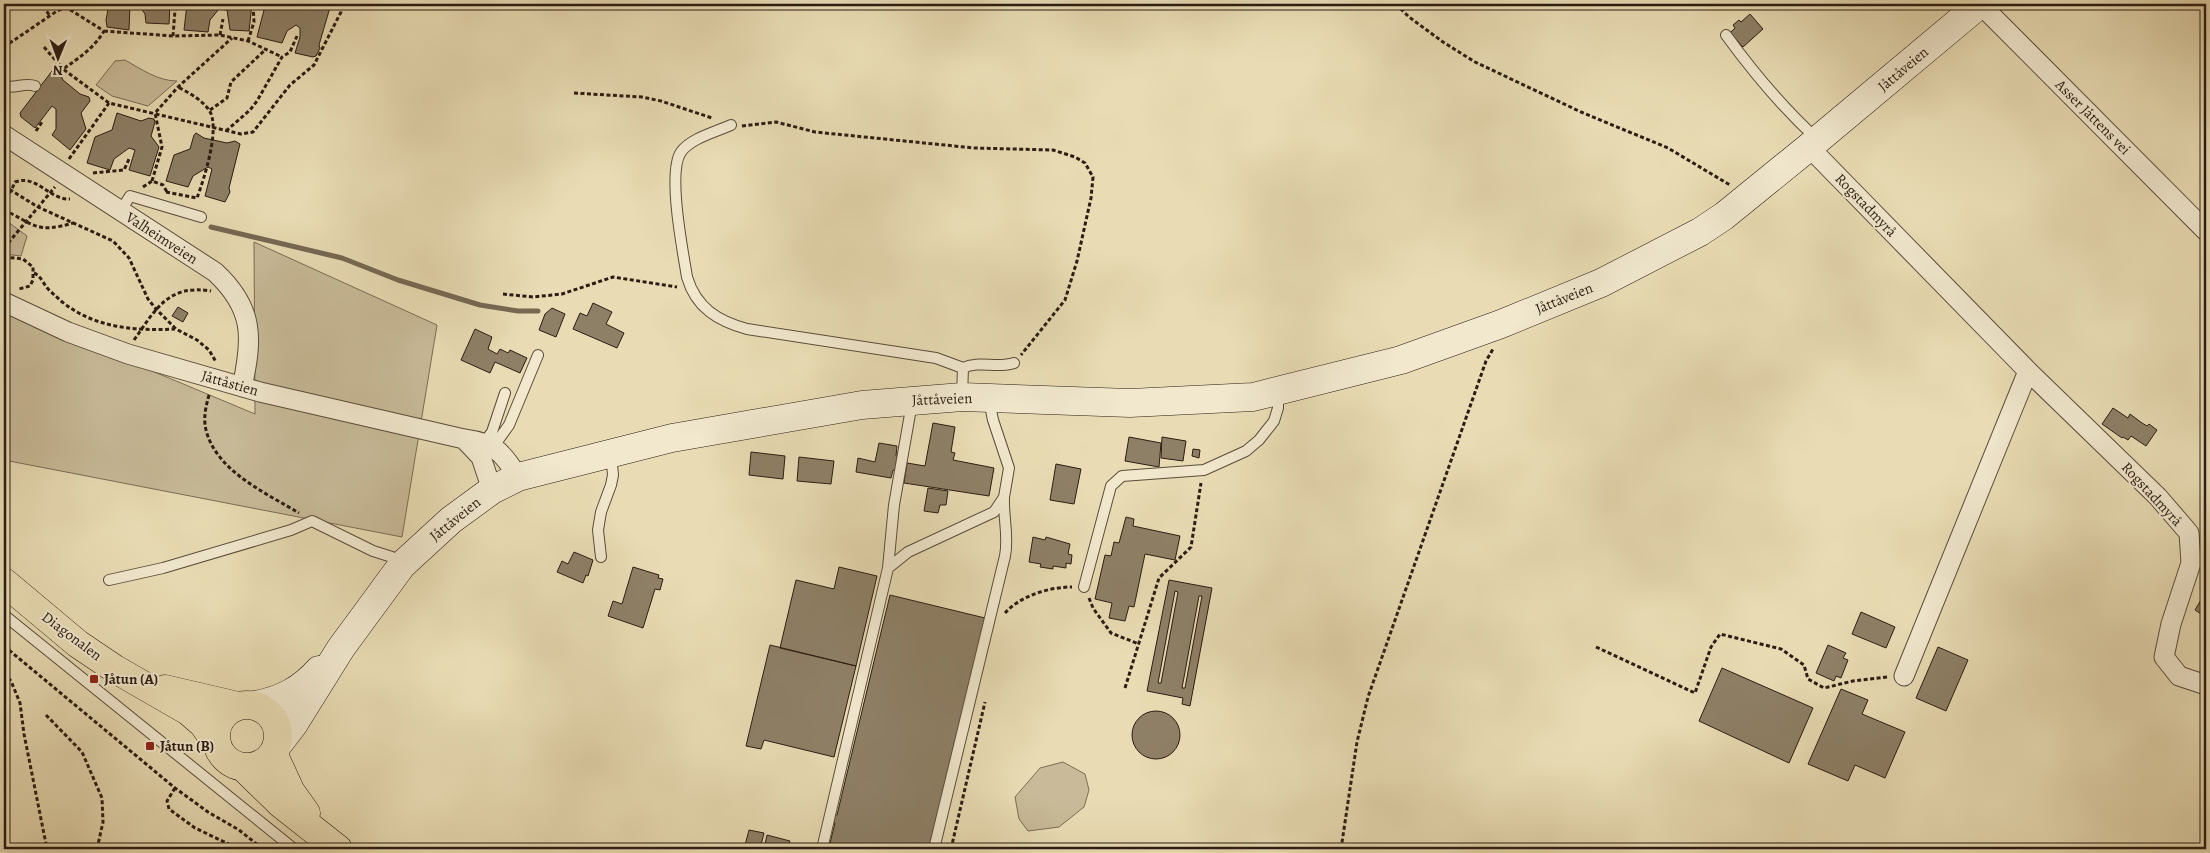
<svg xmlns="http://www.w3.org/2000/svg" width="2210" height="853" font-family="Alegreya,serif">
<style>
.green{fill:#c9bb99;stroke:#7a6c56}
.lines{fill:none;stroke-linecap:round;stroke-linejoin:round}
.stream{stroke:#766853;stroke-width:5}
.building{fill:#8e8067;stroke:#2b1c13;fill-rule:evenodd}
.service-casing{stroke:#5a4c3b;stroke-width:12}
.minor-casing{stroke:#5a4c3b;stroke-width:21}
.secondary-casing{stroke:#2b1c13;stroke-width:29}
.primary-casing{stroke:#2b1c13;stroke-width:29}
.path{stroke:#2b1c13;stroke-width:3;stroke-dasharray:4 2.5;stroke-linecap:butt}
.service{stroke:#f1e8ce;stroke-width:10}
.minor{stroke:#f1e8ce;stroke-width:19}
.secondary{stroke:#f1e8ce;stroke-width:28}
.primary{stroke:#e9dcb4;stroke-width:28}
.poi-dot{fill:#8f2418;stroke:#f1e8ce;stroke-width:2}
.labels{text-anchor:middle;dominant-baseline:central;stroke-width:4;stroke-linejoin:round;paint-order:stroke}
.street-label{font-size:15px;fill:#2b1c13;stroke:#f1e8ce}
.poi-label{font-size:15px;font-weight:bold;fill:#2b1c13;stroke:#f1e8ce;text-anchor:start}
</style>
<rect width="100%" height="100%" fill="#e9dcb4"/>
<filter id="stains"><feTurbulence type="fractalNoise" baseFrequency=".004" numOctaves="4"/><feColorMatrix values="0 0 0 0 .2 0 0 0 0 .09 0 0 0 0 .02 0 0 0 .5 -.17"/></filter>
<radialGradient id="worn" r=".72"><stop offset=".6" stop-color="#630" stop-opacity="0"/><stop offset="1" stop-color="#630" stop-opacity=".3"/></radialGradient>
<path class="green" d="M 125,60 C 141,69 158,81 177,81 L 148,106 L 112,96 L 96,85 L 115,61 Z
M 4,219 L 27,236 L 21,256 L 4,254 Z
M 254,242 L 437,325 L 402,537 L 4,460 L 4,309 L 255,414 Z
M 1063,762 L 1085,774 L 1089,790 L 1084,807 L 1059,827 L 1028,831 L 1019,819 L 1015,797 L 1040,768 Z"/>
<g class="lines">
<path class="stream" d="M 211,227 L 342,258 L 398,280 L 480,305 L 518,311 L 538,311"/>
</g>
<path class="building" d="M 109,4 L 130,4 L 129,30 L 107,27 L 106,20 Z
M 138,4 L 170,4 L 169,24 L 146,23 L 145,14 Z
M 187,4 L 252,4 L 249,31 L 230,30 L 227,10 L 219,9 L 210,20 L 208,32 L 184,30 Z
M 280,4 L 331,4 L 319,45 L 320,48 L 316,56 L 313,57 L 295,53 L 300,37 L 300,28 L 296,25 L 287,31 L 282,43 L 257,37 L 264,10 Z
M 1750,14 L 1763,29 L 1743,47 L 1730,33 L 1735,28 L 1733,25 L 1739,20 L 1741,22 Z
M 52,71 L 60,73 L 63,80 L 80,94 L 89,97 L 90,101 L 81,113 L 86,129 L 70,150 L 52,135 L 56,129 L 56,109 L 52,106 L 35,128 L 21,117 L 20,113 Z
M 117,113 L 141,121 L 149,118 L 154,119 L 155,122 L 151,136 L 159,147 L 150,176 L 129,170 L 135,150 L 129,148 L 114,159 L 110,170 L 87,163 L 95,137 L 112,130 Z
M 196,133 L 204,138 L 227,143 L 235,141 L 240,144 L 229,188 L 230,192 L 225,202 L 205,196 L 212,169 L 208,167 L 193,176 L 188,187 L 166,181 L 174,155 L 190,149 L 194,135 Z
M 593,303 L 612,312 L 606,324 L 624,333 L 617,348 L 573,329 L 580,313 L 587,316 Z
M 178,307 L 188,313 L 183,322 L 172,316 Z
M 552,308 L 565,314 L 556,337 L 539,330 L 545,314 Z
M 475,329 L 492,337 L 488,349 L 497,354 L 500,349 L 508,353 L 510,350 L 527,358 L 520,373 L 495,362 L 490,373 L 461,360 Z
M 2113,408 L 2128,418 L 2130,414 L 2142,423 L 2147,426 L 2149,424 L 2157,430 L 2146,446 L 2131,436 L 2128,440 L 2123,437 L 2122,438 L 2102,424 Z
M 933,423 L 955,427 L 951,452 L 955,453 L 953,460 L 994,468 L 989,496 L 904,483 L 907,463 L 925,466 Z
M 1129,437 L 1161,443 L 1159,467 L 1125,461 Z
M 1162,437 L 1186,441 L 1183,461 L 1161,458 Z
M 879,443 L 897,446 L 896,456 L 899,456 L 896,471 L 893,470 L 891,478 L 856,472 L 858,458 L 875,462 Z
M 1193,449 L 1200,450 L 1199,458 L 1192,456 Z
M 751,452 L 785,456 L 783,479 L 749,475 Z
M 799,457 L 834,461 L 831,484 L 797,481 Z
M 1056,464 L 1081,469 L 1074,504 L 1050,500 Z
M 928,488 L 948,491 L 946,505 L 940,505 L 938,513 L 924,511 Z
M 1126,517 L 1134,519 L 1133,526 L 1180,536 L 1175,560 L 1145,554 L 1134,607 L 1129,606 L 1125,621 L 1109,618 L 1112,603 L 1095,599 L 1105,555 L 1111,556 L 1114,542 L 1119,543 Z
M 1033,537 L 1045,540 L 1046,537 L 1070,544 L 1068,554 L 1072,555 L 1071,564 L 1066,563 L 1066,568 L 1053,566 L 1053,569 L 1040,567 L 1041,564 L 1029,562 Z
M 574,552 L 593,560 L 588,576 L 586,575 L 583,583 L 557,572 L 562,561 L 568,564 Z
M 633,567 L 659,575 L 658,578 L 663,579 L 660,590 L 655,589 L 643,628 L 608,616 L 613,601 L 622,604 Z
M 839,567 L 877,576 L 856,666 L 780,648 L 796,580 L 834,589 Z
M 1169,580 L 1212,588 L 1190,706 L 1182,704 L 1183,698 L 1147,691 ZM 1175,591 L 1178,592 L 1161,683 L 1158,683 ZM 1199,596 L 1202,596 L 1185,688 L 1182,688 Z
M 2205,593 L 2206,594 L 2206,617 L 2195,610 Z
M 890,595 L 985,618 L 929,849 L 836,849 L 829,847 L 835,823 L 828,821 L 830,813 L 837,815 Z
M 1861,612 L 1895,627 L 1886,648 L 1852,634 Z
M 770,645 L 856,666 L 834,757 L 764,740 L 761,749 L 746,746 Z
M 1828,645 L 1846,653 L 1843,658 L 1848,660 L 1841,678 L 1836,676 L 1834,681 L 1816,673 Z
M 1938,647 L 1968,660 L 1946,711 L 1916,698 Z
M 1722,668 L 1813,708 L 1789,763 L 1699,721 Z
M 1841,689 L 1868,700 L 1862,714 L 1905,732 L 1885,778 L 1855,765 L 1848,781 L 1808,764 Z
M1132 735a24 24 0 1 1 48 0a24 24 0 1 1-48 0Z
M 749,830 L 764,833 L 760,849 L 744,849 Z
M 767,835 L 790,841 L 788,849 L 764,849 Z"/>
<g class="lines">
<g class="service-casing">
<path id="service" d="M 1726,35 C 1753,72 1783,108 1817,139
M 4,86 C 15,89 25,82 35,86
M 731,125 C 716,132 691,138 681,152 C 667,172 683,252 687,277 C 696,308 718,321 747,329 L 936,358 L 963,368
M 123,213 L 125,204 L 130,196 L 201,217
M 962,396 L 963,368 C 979,360 997,369 1014,363
M 482,445 L 492,432 L 505,393
M 491,450 L 509,425 L 538,355
M 601,557 L 598,530 L 601,512 L 611,485 L 613,475 L 611,454
M 888,568 L 908,552 L 994,512 L 1004,497 L 1009,468 L 993,420 L 989,400
M 109,580 L 163,568 L 291,530 L 312,521 L 373,551 L 392,557 L 401,565
M 1084,587 L 1111,486 L 1122,476 L 1204,470 L 1246,451 L 1259,440 L 1274,421 L 1278,408 L 1278,392
M 4,615 L 294,849
M 822,849 L 888,568 L 894,505 L 910,414 L 909,403
M 934,849 L 1005,556 C 1009,536 1003,517 1004,497"/>
</g>
<g class="minor-casing">
<path id="minor" d="M 1980,4 L 2206,231
M 4,135 L 215,272 C 254,308 253,338 242,387
M 1809,147 L 2028,371 L 2158,497 L 2189,533 L 2191,563 L 2171,624 L 2164,657 L 2179,676 L 2206,685
M 4,302 L 68,332 L 128,354 L 260,392 L 464,439 C 494,443 502,451 518,477
M 464,439 L 481,457 L 492,490
M 1904,676 L 2028,371"/>
</g>
<g class="secondary-casing">
<path id="secondary" d="M 255,705 C 282,700 301,690 319,670
M 277,746 L 293,725 L 341,648 L 402,565 L 451,520 L 492,490 L 518,477 L 672,438 L 862,405 L 962,397 L 1130,403 L 1253,397 L 1401,360 L 1501,324 L 1601,283 L 1700,232 L 1724,216 L 1809,147 L 1980,4"/>
</g>
<g class="primary-casing">
<path id="primary" d="M 4,582 L 78,644 L 115,669 L 188,711 L 203,724 L 216,742
M 165,689 L 238,706
M216 736a31 31 0 1 1 62 0a31 31 0 1 1-62 0Z
M 273,753 L 291,792 L 306,813
M 243,767 L 281,804 L 338,849"/>
</g>
<path class="path" d="M 24,4 L 38,6 L 45,4
M 1396,4 L 1409,17 L 1443,42 L 1475,62 L 1581,112 L 1668,148 L 1730,185
M 4,6 L 12,4
M 43,6 L 50,16
M 104,31 L 173,36 L 220,35 L 248,41 L 282,57
M 220,35 L 223,19
M 173,36 L 175,10 L 178,4
M 248,41 L 254,22 L 253,4
M 4,47 L 57,11 L 64,8 L 69,9 L 104,31 C 94,48 79,58 63,69 L 109,103 L 241,134 L 253,132 L 290,85 L 314,65 L 341,12 L 343,4
M 44,47 L 63,69
M 574,93 L 642,97 L 661,101 L 712,118
M 210,110 L 227,98 L 231,82 L 265,50
M 742,126 L 776,122 L 815,132 L 974,148 L 1053,150 L 1075,157 L 1085,163 L 1093,177 L 1091,198 L 1077,261 L 1065,300 L 1021,355
M 36,131 L 42,122
M 226,131 L 250,110 L 257,101 L 282,57 L 290,52 L 297,36
M 69,159 L 109,103
M 93,173 L 124,170 L 129,159
M 152,181 L 162,147 L 155,113 L 178,87 L 232,38
M 4,186 L 38,207 L 113,241 L 129,258 L 148,299 L 156,309 L 176,329 L 197,340 L 209,350 L 216,362
M 143,187 L 152,181 L 163,185 L 167,192
M 166,192 L 197,198 C 204,179 221,127 209,110 C 201,99 189,93 178,87
M 4,198 L 11,191 L 15,182 C 37,174 49,200 70,199
M 4,210 C 34,224 36,234 73,223
M 4,248 L 55,187
M 4,257 L 23,259 L 33,267 L 33,280 L 30,286 L 19,289
M 34,273 C 41,276 44,285 49,290 C 53,294 57,297 61,301 C 94,328 134,331 175,329
M 503,294 L 533,297 L 562,294 L 613,277 L 677,287
M 134,340 C 156,309 168,284 211,291
M 209,395 C 206,406 203,418 206,430 C 216,471 266,493 299,513
M 1089,598 L 1093,608 L 1111,633 L 1139,644
M 1005,613 C 1020,596 1049,587 1072,587
M 4,646 L 175,788 L 208,812 L 239,830 L 263,849
M 1596,647 L 1695,693 L 1711,647 L 1720,634 L 1781,649 L 1804,665 L 1808,679 L 1824,688 L 1853,681 L 1887,677
M 4,673 L 11,681 L 20,703 L 24,734 L 47,849
M 1125,688 L 1159,578 L 1191,547 L 1201,483
M 46,715 L 82,752 L 102,798 L 103,822 L 97,849
M 175,788 L 167,801 L 169,809 L 195,828 L 239,849
M 951,849 L 985,702
M 1341,849 L 1357,742 L 1368,697 L 1486,361 L 1493,349"/>
<use href="#service" class="service"/>
<use href="#minor" class="minor"/>
<use href="#secondary" class="secondary"/>
<use href="#primary" class="primary"/>
</g>
<g class="poi-dot">
<rect x="89" y="674" width="10" height="10" rx="2.5"/>
<rect x="145" y="741" width="10" height="10" rx="2.5"/>
</g>
<g class="labels">
<g class="street-label">
<text transform="translate(1903 69) rotate(-40)">Jåttåveien</text>
<text transform="translate(2093 117) rotate(45)">Asser Jåttens vei</text>
<text transform="translate(1866 205) rotate(46)">Rogstadmyrå</text>
<text transform="translate(162 238) rotate(33)">Valheimveien</text>
<text transform="translate(1564 298) rotate(-22)">Jåttåveien</text>
<text transform="translate(230 383) rotate(16)">Jåttåstien</text>
<text transform="translate(942 399) rotate(-2)">Jåttåveien</text>
<text transform="translate(2152 494) rotate(47)">Rogstadmyrå</text>
<text transform="translate(455 519) rotate(-39)">Jåttåveien</text>
<text transform="translate(72 636) rotate(37)">Diagonalen</text>
</g>
<g class="poi-label">
<text x="104" y="679">Jåtun (A)</text>
<text x="160" y="746">Jåtun (B)</text>
</g>
</g>
<rect width="2210" height="853" fill="none" stroke="#e9dcb4" stroke-width="20"/>
<rect x="5" y="5" width="2200" height="843" fill="none" stroke="#2b1c13" stroke-width="2.5"/>
<rect x="10" y="10" width="2190" height="833" fill="none" stroke="#2b1c13"/>
<g transform="translate(58 58) rotate(181)" stroke="#f1e8ce" stroke-width="4" paint-order="stroke">
<path d="M0-4L9 19L0 12L-9 19Z" fill="#2b1c13"/>
<text y="-8" font-size="14" font-weight="bold" text-anchor="middle" fill="#2b1c13">N</text>
</g>
<rect width="100%" height="100%" filter="url(#stains)"/>
<rect width="100%" height="100%" fill="url(#worn)"/>
</svg>
